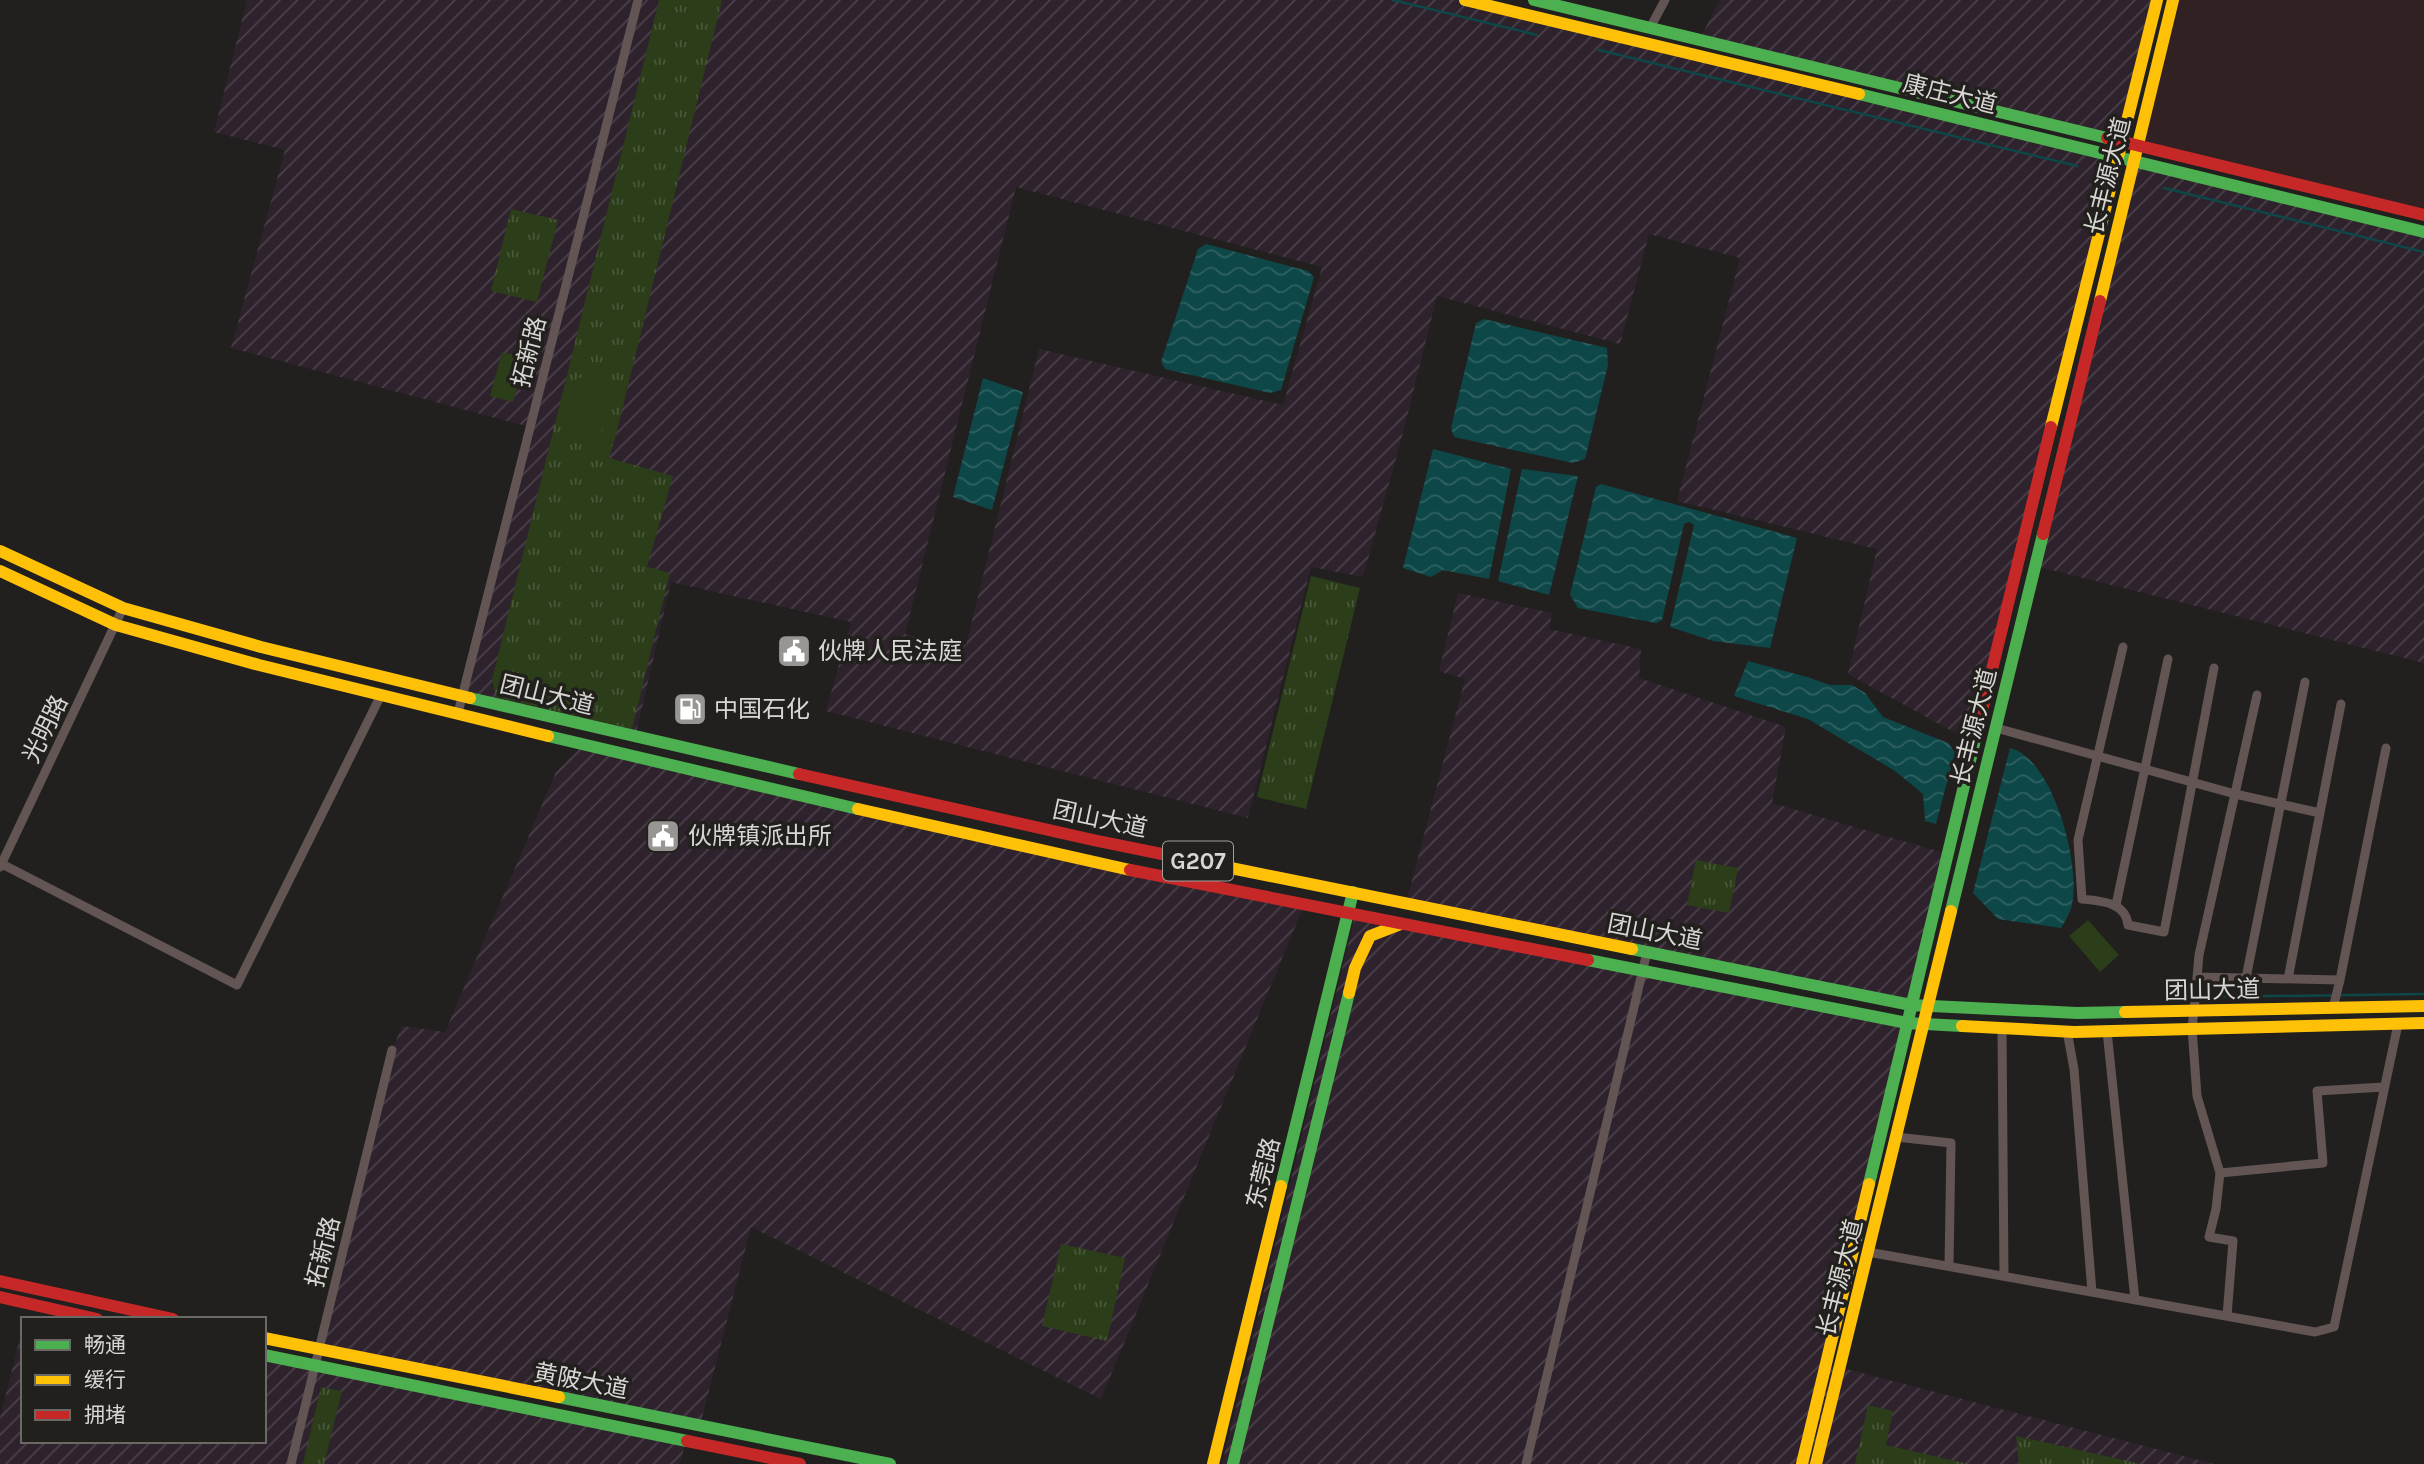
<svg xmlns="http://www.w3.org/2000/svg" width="2424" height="1464" font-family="Karla,'Noto Sans SC',sans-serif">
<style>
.commercial{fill:#322122}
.industrial{fill:url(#industrial-furrows);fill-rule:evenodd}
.grass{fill:url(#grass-tufts)}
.garden{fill:#2b3d19}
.water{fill:url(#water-waves)}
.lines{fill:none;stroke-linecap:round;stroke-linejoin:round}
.stream{stroke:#0d4748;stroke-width:2.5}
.street{stroke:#625554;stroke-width:9}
.fast{stroke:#4caf50;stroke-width:12}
.slow{stroke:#ffc107;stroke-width:12}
.jam{stroke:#c62828;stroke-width:12}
.labels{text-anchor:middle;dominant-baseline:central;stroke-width:7;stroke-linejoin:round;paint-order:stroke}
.shield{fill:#22201d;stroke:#a19f9c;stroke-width:2}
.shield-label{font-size:23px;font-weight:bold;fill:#d7d6d3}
.street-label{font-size:24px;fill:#d7d6d3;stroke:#22201d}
.poi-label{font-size:24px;fill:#d7d6d3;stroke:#22201d;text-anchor:start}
</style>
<defs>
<pattern id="industrial-furrows" width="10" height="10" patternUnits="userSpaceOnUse" patternTransform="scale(1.75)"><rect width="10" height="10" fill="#2e222c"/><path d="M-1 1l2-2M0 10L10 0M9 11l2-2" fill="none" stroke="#4c414a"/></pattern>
<pattern id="grass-tufts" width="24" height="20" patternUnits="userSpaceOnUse" patternTransform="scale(1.75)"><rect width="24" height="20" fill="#2b3d19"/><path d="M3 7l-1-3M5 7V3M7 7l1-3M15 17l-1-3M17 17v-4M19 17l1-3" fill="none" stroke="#49583a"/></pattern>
<pattern id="water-waves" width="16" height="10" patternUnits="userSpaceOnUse" patternTransform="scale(1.75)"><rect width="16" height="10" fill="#0d4748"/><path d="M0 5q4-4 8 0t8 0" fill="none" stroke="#306162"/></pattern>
</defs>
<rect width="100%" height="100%" fill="#21201e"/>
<path class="commercial" d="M 2173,0 L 2424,0 L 2424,215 L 2137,146 Z"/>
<path class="industrial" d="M 247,0 L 1465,0 L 2117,158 L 1975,744 L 1848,674 L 1877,549 L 1677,501 L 1740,258 L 1649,234 L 1620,344 L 1437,296 L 1403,433 L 1363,577 L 1311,567 L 1248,818 L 826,711 L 851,622 L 671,582 L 635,738 L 463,695 L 530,427 L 231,348 L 285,150 L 214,132 ZM 1016,187 L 1322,267 L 1283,405 L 1039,349 L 966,645 L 905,634 Z
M 1720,0 L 2157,0 L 2121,142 L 1699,40 Z
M 2133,162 L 2424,232 L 2424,663 L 2035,566 Z
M 1458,593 L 1552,613 L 1549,629 L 1641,649 L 1639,678 L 1786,727 L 1772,803 L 1948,854 L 1911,1005 L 1406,903 L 1465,679 L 1439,671 Z
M 583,745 L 1304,905 L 1101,1399 L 751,1227 L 700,1426 L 319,1350 L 392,1050 L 402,1026 L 445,1032 L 556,772 Z
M 1355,915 L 1907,1023 L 1827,1364 L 2214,1464 L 1222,1464 Z
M 23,1326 L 23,1441 L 264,1441 L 264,1355 L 686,1441 L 680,1464 L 0,1464 L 0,1418 Z"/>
<path class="grass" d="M 659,0 L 722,0 L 616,435 L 609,458 L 673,476 L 647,567 L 670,573 L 632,729 L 496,697 L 492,680 Z
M 511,209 L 558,220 L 537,302 L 491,291 Z
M 1311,576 L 1360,588 L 1306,809 L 1257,797 Z
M 1696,860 L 1738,868 L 1729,913 L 1687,905 Z
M 1061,1244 L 1125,1258 L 1107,1341 L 1042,1326 Z
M 321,1387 L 342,1391 L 324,1464 L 303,1464 Z
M 1868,1405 L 1893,1411 L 1886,1445 L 1968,1464 L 1855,1464 Z
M 2016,1436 L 2141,1464 L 2019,1464 Z"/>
<path class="garden" d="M 502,352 L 525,358 L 513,402 L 490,396 Z
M 577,377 L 612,386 L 598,445 L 563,436 Z
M 2088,920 L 2119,955 L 2100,972 L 2069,936 Z"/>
<path class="water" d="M 1206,244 L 1308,271 L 1314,277 L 1281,390 L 1270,393 L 1165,369 L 1161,362 L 1198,249 Z
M 1484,319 L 1607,348 L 1608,365 L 1585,459 L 1573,463 L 1454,437 L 1451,428 L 1476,323 Z
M 983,378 L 1023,392 L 992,510 L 953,497 Z
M 1433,449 L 1511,469 L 1489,579 L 1443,570 L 1431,577 L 1403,568 Z
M 1522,469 L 1578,476 L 1549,595 L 1498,581 Z
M 1601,484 L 1797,538 L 1770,648 L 1713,641 L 1670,627 L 1694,525 L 1689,522 L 1684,524 L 1662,620 L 1656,623 L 1578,608 L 1570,595 L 1596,487 Z
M 1748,661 L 1807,677 L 1830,685 L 1852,685 L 1865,693 L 1883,717 L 1948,743 L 1955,752 L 1936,824 L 1925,821 L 1923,794 L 1895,771 L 1808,719 L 1734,696 Z
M 2010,748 C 2053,758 2081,865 2072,904 C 2071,912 2065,921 2061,928 L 1998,919 L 1973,893 Z"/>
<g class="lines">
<path class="stream" d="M 1393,0 L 1537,35
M 1599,50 L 2077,166
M 2164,188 L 2424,252
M 2205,997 L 2424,994"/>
<path class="street" d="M 1650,28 L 1665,0
M 2123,647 L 2078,840 L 2082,899 C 2101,901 2126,902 2128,925 L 2164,932 L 2214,668
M 458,713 L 638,0
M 1996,728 L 2235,794 L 2320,813
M 0,863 L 237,985 L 381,695
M 0,867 L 123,608
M 2116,905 L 2168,659
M 2197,977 L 2340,980 L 2386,748
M 2246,978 L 2305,682
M 2288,979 L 2341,704
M 2333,1008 L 2340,980
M 2002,1028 L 2004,1276
M 2067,1031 L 2074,1069 L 2092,1292
M 2107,1031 L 2135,1300
M 1896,1137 L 1951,1143 L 1949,1266
M 2220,1173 L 2323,1163 L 2317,1091 L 2384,1087
M 1868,1252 L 2315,1332 L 2334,1327 L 2398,1024
M 2227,1316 L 2233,1241 L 2209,1237 L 2216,1209 L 2220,1173 L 2197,1096 L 2192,1028 L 2194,1011 L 2199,955 L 2257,695
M 291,1464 L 392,1050
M 1526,1464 L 1647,952"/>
<path class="fast" d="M 1534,0 L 2107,138
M 1859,94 L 2424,232
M 470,698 L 799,774
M 548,736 L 858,809
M 1951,911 L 2043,534
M 1632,949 L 1911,1005 L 2077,1013 L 2125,1012
M 1588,960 L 1907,1023 L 1962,1026
M 1869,1184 L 1979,723
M 1281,1186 L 1353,892
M 264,1355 L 687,1441
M 559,1397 L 890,1464
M 1233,1464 L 1349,993"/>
<path class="slow" d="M 1465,0 L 1859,94
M 2100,301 L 2173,0
M 2051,427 L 2157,0
M 0,551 L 123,608 L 261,647 L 470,698
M 0,571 L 116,625 L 259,665 L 548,736
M 858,809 L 1130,870
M 1216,865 L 1632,949
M 1349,993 L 1355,968 L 1370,936 L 1401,924
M 2125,1012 L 2424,1006
M 1962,1026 L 2074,1032 L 2424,1023
M 264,1338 L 559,1397
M 1213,1464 L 1281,1186
M 1802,1464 L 1869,1184
M 1816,1464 L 1951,911"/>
<path class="jam" d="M 2107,138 L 2424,215
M 2043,534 L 2100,301
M 1979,723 L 2051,427
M 799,774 L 1093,840 L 1216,865
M 1130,870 L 1588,960
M 0,1281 L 173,1319
M 0,1297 L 97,1319
M 687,1441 L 800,1464"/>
</g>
<defs>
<g id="civic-square" transform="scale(1.75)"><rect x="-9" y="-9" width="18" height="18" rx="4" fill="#979694" stroke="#22201d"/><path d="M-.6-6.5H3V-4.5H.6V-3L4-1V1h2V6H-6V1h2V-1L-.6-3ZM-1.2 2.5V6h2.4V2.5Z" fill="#fff"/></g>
<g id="fuel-square" transform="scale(1.75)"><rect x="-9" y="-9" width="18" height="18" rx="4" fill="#979694" stroke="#22201d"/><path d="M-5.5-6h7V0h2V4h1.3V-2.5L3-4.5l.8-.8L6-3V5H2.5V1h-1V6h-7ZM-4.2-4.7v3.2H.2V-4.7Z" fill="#fff"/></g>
</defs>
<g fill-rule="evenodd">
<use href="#civic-square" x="794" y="651"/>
<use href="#fuel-square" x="690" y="709"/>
<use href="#civic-square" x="663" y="836"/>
</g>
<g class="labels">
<rect class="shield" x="1163" y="841.5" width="70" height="39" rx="5"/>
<g class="shield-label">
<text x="1198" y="861">G207</text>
</g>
<g class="street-label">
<text transform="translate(1950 94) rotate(14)">康庄大道</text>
<text transform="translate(2108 176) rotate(-76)">长丰源大道</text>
<text transform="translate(529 352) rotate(-76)">拓新路</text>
<text transform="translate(547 695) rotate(14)">团山大道</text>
<text transform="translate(1974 727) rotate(-76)">长丰源大道</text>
<text transform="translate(45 729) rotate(-64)">光明路</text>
<text transform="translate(1100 819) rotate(12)">团山大道</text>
<text transform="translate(1655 932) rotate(11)">团山大道</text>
<text transform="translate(2212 990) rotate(-1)">团山大道</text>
<text transform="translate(1263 1173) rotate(-76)">东莞路</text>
<text transform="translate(323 1252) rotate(-76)">拓新路</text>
<text transform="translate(1840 1278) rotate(-76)">长丰源大道</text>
<text transform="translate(581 1381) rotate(11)">黄陂大道</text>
</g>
<g class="poi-label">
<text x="818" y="651">伙牌人民法庭</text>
<text x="714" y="709">中国石化</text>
<text x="688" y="836">伙牌镇派出所</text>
</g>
</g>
<rect x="21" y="1317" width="245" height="126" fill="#22201d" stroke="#6a6966" stroke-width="2"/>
<rect x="35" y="1340" width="35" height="10" fill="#4caf50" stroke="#6a6966" stroke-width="2"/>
<text x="84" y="1352" font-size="21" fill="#d7d6d3">畅通</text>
<rect x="35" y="1375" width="35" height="10" fill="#ffc107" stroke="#6a6966" stroke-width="2"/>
<text x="84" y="1387" font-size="21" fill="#d7d6d3">缓行</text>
<rect x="35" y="1410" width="35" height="10" fill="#c62828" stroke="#6a6966" stroke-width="2"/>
<text x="84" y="1422" font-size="21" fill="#d7d6d3">拥堵</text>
</svg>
